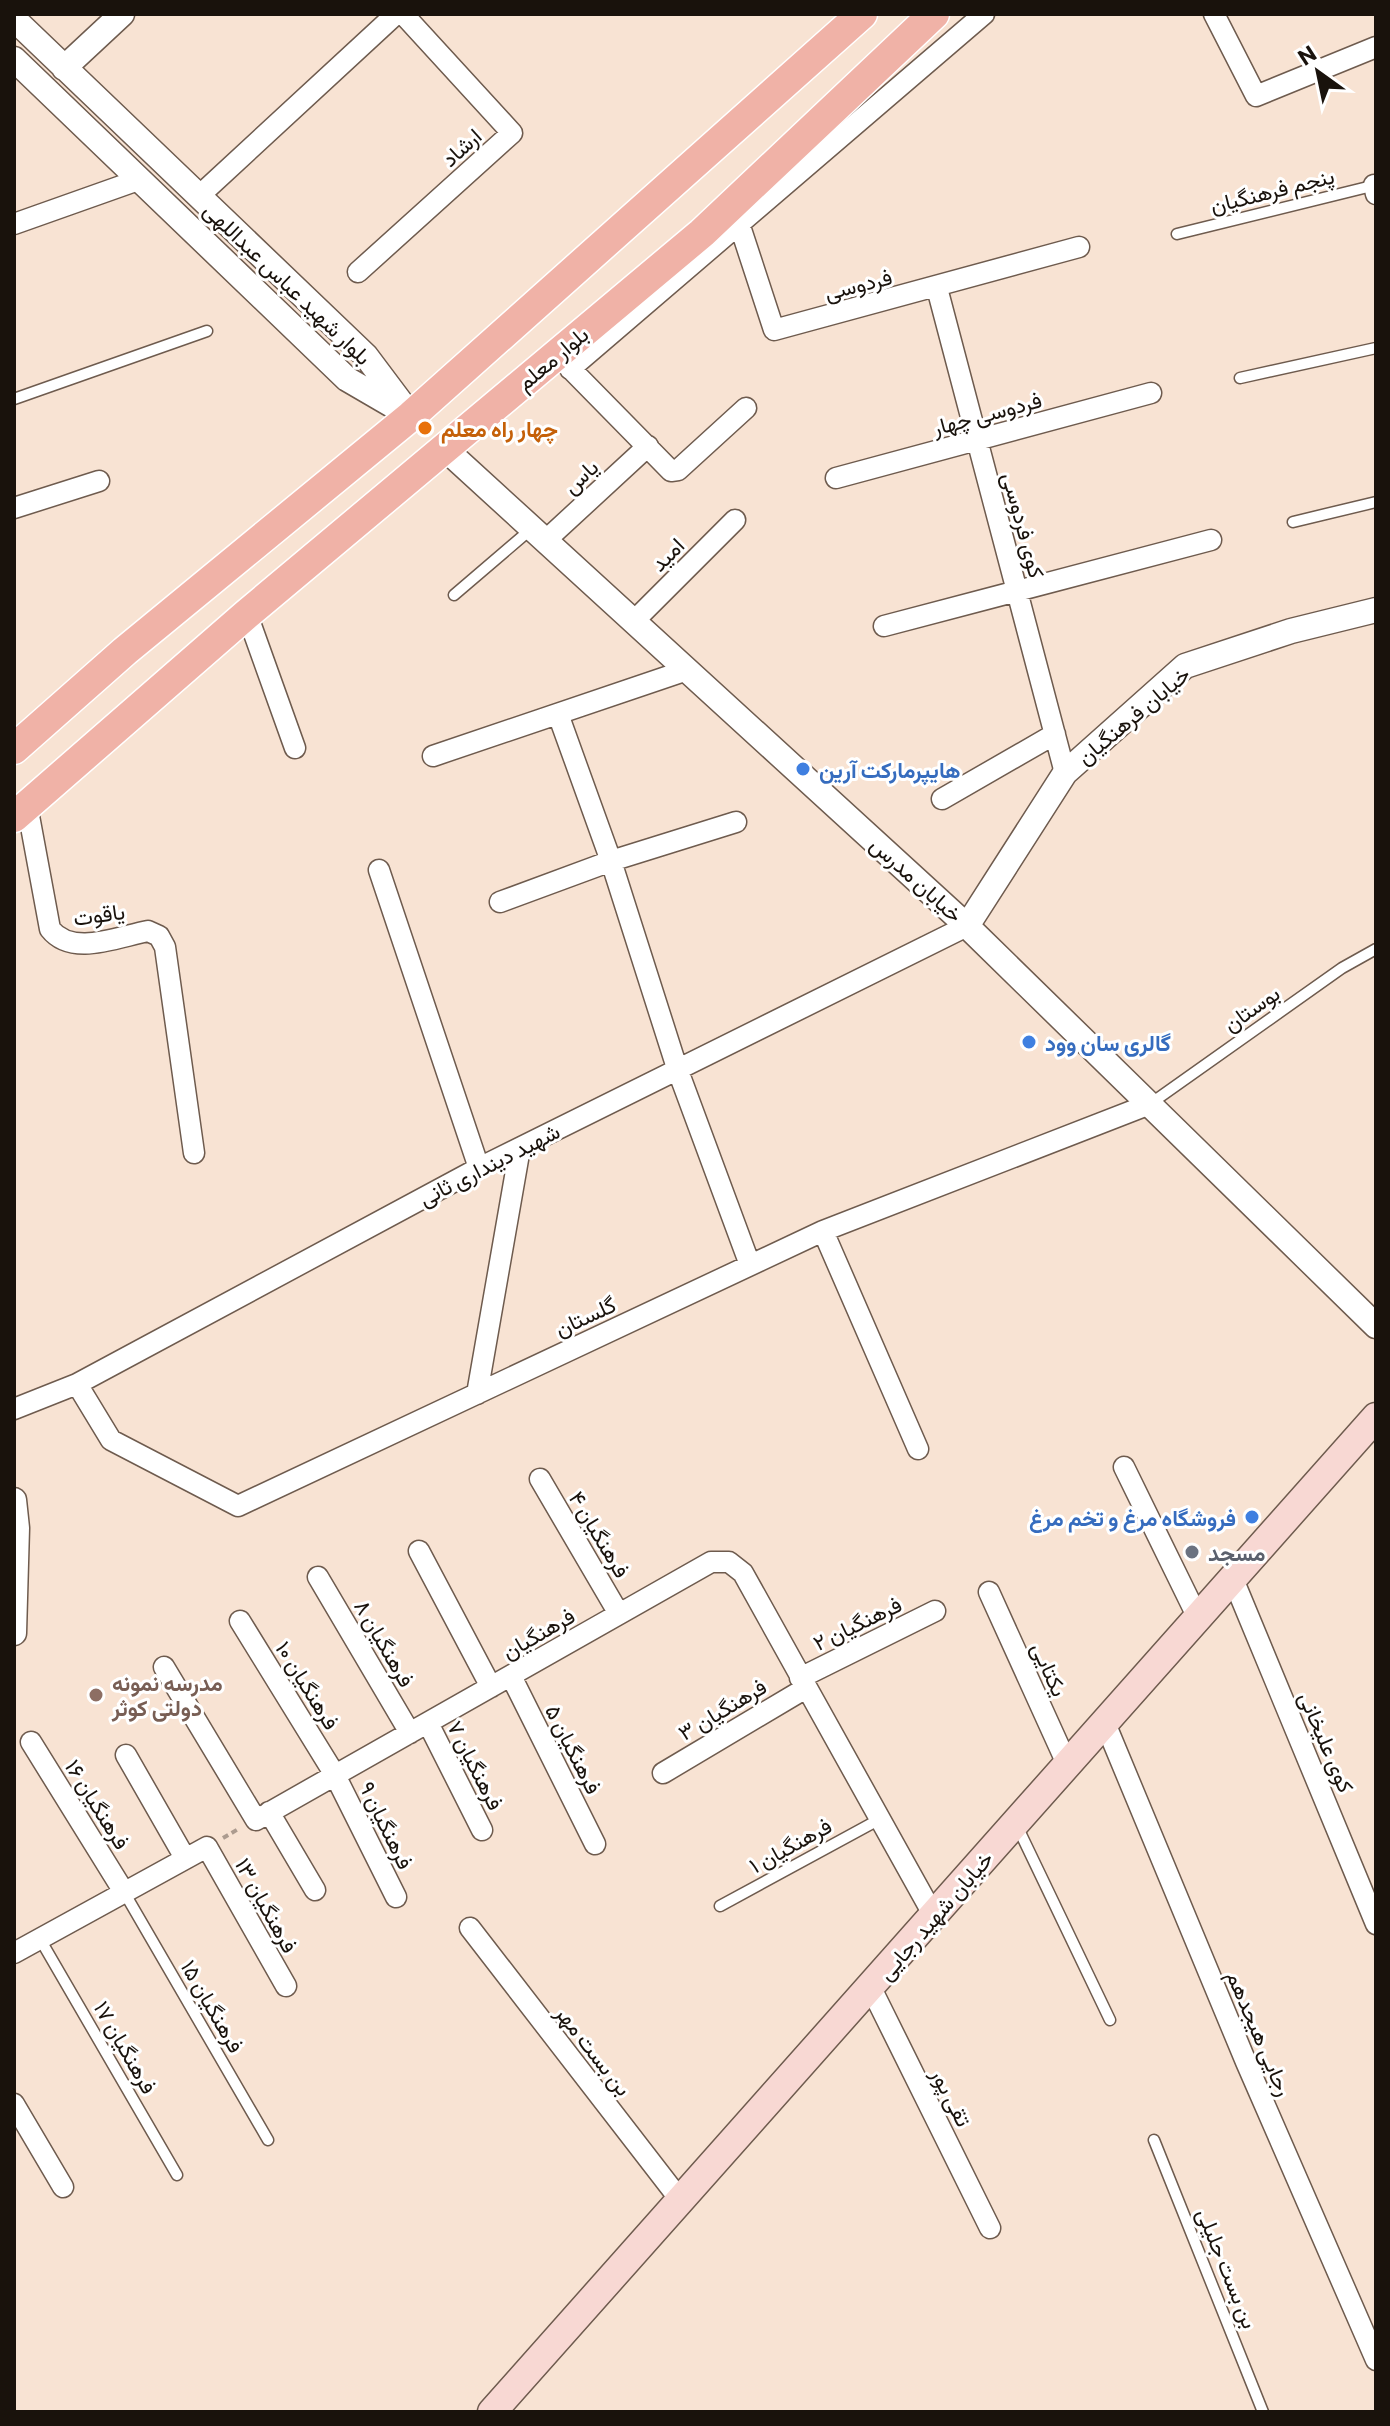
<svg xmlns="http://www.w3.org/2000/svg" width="1390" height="2426" font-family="Commissioner,Vazirmatn,sans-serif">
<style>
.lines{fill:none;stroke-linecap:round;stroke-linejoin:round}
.service-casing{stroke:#6e5b4e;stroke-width:13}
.minor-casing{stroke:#6e5b4e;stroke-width:23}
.tertiary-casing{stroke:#6e5b4e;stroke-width:27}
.secondary-casing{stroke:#6e5b4e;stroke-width:31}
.primary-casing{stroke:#fff;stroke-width:33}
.path{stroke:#ac9b8f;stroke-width:4;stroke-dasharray:6 4;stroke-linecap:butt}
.service{stroke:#fff;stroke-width:10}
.minor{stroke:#fff;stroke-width:20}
.tertiary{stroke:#fff;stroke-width:24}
.secondary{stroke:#f8d8d3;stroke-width:28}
.primary{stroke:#f0b2a7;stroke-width:30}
.food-dot{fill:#e8710a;stroke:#fff;stroke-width:3}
.shop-dot{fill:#3f7fe0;stroke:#fff;stroke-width:3}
.worship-dot{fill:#6b7280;stroke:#fff;stroke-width:3}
.education-dot{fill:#8d6e63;stroke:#fff;stroke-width:3}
.labels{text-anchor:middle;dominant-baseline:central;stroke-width:6;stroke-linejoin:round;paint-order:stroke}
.street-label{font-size:22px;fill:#19120c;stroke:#fff}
.food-label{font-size:22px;font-weight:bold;fill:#c56008;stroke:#fff;text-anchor:start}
.shop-label{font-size:22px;font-weight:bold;fill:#366cbe;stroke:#fff;text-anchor:start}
.worship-label{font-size:22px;font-weight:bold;fill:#5b616d;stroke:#fff;text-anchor:start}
.education-label{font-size:22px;font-weight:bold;fill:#785e54;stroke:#fff;text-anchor:start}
</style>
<rect width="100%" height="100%" fill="#f8e3d3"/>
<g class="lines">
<g class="service-casing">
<path id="service" d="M 1177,234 L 1376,185
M 1240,378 L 1376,348
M 14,399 L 207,331
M 1293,522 L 1376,502
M 454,595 L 530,530
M 1150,1104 L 1342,968 L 1376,949
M 1017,1826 L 1110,2020
M 124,1892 L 268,2140
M 720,1906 L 880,1819
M 40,1939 L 177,2175
M 1154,2140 L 1263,2412"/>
</g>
<g class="minor-casing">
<path id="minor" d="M 1214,14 L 1256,96 L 1376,47
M 1374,185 L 1376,194
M 199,196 L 396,14
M 737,217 L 774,330 L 1079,247
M 14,224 L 141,179
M 358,272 L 512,133 L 403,14
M 937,288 L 1065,773
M 562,360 L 671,471 L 678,470 L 746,408
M 570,369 L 984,14
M 836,478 L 1151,393
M 14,508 L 99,481
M 545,541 L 648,446
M 247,614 L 295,748
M 634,621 L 735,520
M 884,626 L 1211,540
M 558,714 L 611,861 L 677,1068 L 750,1265
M 433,756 L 687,670
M 942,799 L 1055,734
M 27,805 L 50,929 C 72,957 117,937 148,931 L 159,936 L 165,947 L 194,1153
M 379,870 L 479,1168
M 500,902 L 611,861 L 736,822
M 823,1231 L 918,1449
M 77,1384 L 111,1440 L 238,1506 L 823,1231 L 1150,1104
M 477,1394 L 520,1148
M 14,1409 L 77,1384 L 479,1168 L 967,926
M 1124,1467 L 1198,1618
M 540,1479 L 619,1614
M 419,1551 L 491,1687
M 318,1577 L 410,1733
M 1233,1579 L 1376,1924
M 989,1592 L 1068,1766
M 240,1621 L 335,1775 L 396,1897
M 164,1667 L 256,1820 L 711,1562 L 729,1562 L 743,1573 L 934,1916
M 511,1676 L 595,1844
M 800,1678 L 935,1611
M 428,1723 L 482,1830
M 1105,1723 L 1246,2062 L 1376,2360
M 31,1742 L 124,1892
M 126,1755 L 185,1858
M 663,1773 L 806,1688
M 269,1812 L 315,1890
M 470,1928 L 681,2201
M 14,1953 L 207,1847 L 286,1986
M 871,1988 L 990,2228
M 14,2104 L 63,2187"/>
</g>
<g class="tertiary-casing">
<path id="tertiary" d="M 14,19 L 366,356 L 411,416
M 14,59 L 347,379 L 402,411
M 64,68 L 122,14
M 443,447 L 967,926 L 1376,1326
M 967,926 L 1065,773 L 1185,666 L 1291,631 L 1376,610
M 14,1500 L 17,1528 L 14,1633"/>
</g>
<g class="secondary-casing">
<path id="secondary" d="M 492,2412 L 1376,1417"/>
</g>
<g class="primary-casing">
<path id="primary" d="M 14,749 L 125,651 L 411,416 L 862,14
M 14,817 L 247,614 L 702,233 L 934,14"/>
</g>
<path class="path" d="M 223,1838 L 240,1828"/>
<use href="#service" class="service"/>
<use href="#minor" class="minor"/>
<use href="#tertiary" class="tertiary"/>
<use href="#secondary" class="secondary"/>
<use href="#primary" class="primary"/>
</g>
<circle class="food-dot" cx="425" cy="428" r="8"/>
<g class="shop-dot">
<circle cx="803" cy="769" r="8"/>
<circle cx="1029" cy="1042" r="8"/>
<circle cx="1252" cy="1517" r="8"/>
</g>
<circle class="worship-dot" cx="1192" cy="1552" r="8"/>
<circle class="education-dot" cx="96" cy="1695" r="8"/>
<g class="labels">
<g class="street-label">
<text transform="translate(461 147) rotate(-42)">ارشاد</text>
<text transform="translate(1272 190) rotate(-14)">پنجم فرهنگیان</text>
<text transform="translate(288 283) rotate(44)">بلوار شهید عباس عبداللهی</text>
<text transform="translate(858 284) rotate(-14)">فردوسی</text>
<text transform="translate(552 358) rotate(-40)">بلوار معلم</text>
<text transform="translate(987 413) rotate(-15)">فردوسی چهار</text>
<text transform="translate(580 476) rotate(-43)">یاس</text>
<text transform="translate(1024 525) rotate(75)">کوی فردوسی</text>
<text transform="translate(667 554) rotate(-45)">امید</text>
<text transform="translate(1133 715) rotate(-40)">خیابان فرهنگیان</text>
<text transform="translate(917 879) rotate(42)">خیابان مدرس</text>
<text transform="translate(99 914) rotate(-8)">یاقوت</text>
<text transform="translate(1251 1008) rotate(-35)">بوستان</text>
<text transform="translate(489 1164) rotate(-27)">شهید دینداری ثانی</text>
<text transform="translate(585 1316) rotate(-25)">گلستان</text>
<text transform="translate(600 1534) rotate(59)">فرهنگیان ۴</text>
<text transform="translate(857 1623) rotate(-26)">فرهنگیان ۲</text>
<text transform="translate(538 1633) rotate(-30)">فرهنگیان</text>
<text transform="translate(385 1643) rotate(60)">فرهنگیان ۸</text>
<text transform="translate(1050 1669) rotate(66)">یکتایی</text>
<text transform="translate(308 1685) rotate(58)">فرهنگیان ۱۰</text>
<text transform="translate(722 1709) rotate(-31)">فرهنگیان ۳</text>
<text transform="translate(1327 1742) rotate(67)">کوی علیخانی</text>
<text transform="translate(574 1749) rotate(63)">فرهنگیان ۵</text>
<text transform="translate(476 1765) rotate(63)">فرهنگیان ۷</text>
<text transform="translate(98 1804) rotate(58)">فرهنگیان ۱۶</text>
<text transform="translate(387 1825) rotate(64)">فرهنگیان ۹</text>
<text transform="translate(790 1845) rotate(-29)">فرهنگیان ۱</text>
<text transform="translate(267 1905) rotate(61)">فرهنگیان ۱۳</text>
<text transform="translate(935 1915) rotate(-49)">خیابان شهید رجایی</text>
<text transform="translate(213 2006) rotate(60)">فرهنگیان ۱۵</text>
<text transform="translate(1260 2033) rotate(67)">رجایی هیجدهم</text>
<text transform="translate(126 2047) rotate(60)">فرهنگیان ۱۷</text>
<text transform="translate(594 2050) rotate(52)">بن بست مهر</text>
<text transform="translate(952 2097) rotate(63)">تقی پور</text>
<text transform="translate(1228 2268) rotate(68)">بن بست جلیلی</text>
</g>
<g class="food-label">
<text x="441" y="428">چهار راه معلم</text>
</g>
<g class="shop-label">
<text x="819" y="769">هایپرمارکت آرین</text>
<text x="1045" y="1042">گالری سان وود</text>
<text x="1236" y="1517" text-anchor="end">فروشگاه مرغ و تخم مرغ</text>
</g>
<g class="worship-label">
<text x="1208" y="1552">مسجد</text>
</g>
<g class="education-label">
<text x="112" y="1682">مدرسه نمونه<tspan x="112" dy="25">دولتی کوثر</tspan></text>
</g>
</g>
<rect width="1390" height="2426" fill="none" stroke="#19120c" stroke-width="32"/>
<g transform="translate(1318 72) rotate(327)" stroke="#ffffff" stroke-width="6" paint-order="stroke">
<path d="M0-6L14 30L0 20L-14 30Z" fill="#19120c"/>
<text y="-12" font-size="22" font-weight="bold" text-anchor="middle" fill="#19120c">N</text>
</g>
</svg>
